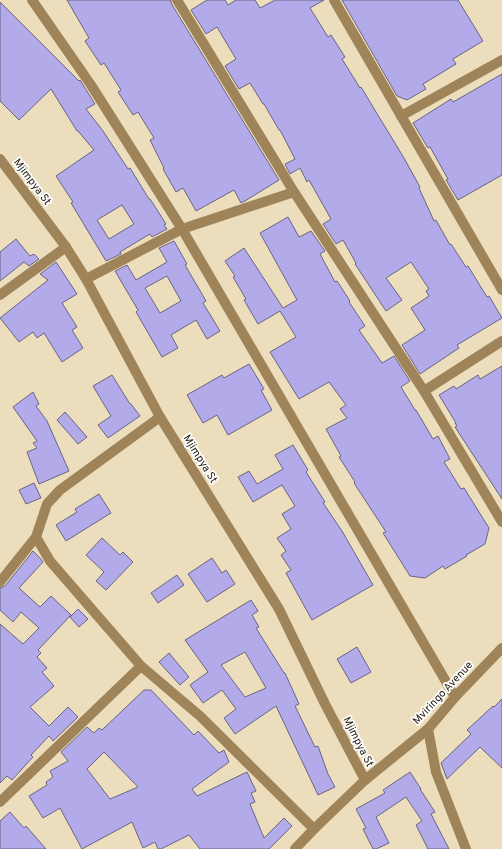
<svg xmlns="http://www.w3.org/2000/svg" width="502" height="849" viewBox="0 0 502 849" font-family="Overpass,sans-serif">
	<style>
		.building { fill: #b2aae9; stroke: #696582; fill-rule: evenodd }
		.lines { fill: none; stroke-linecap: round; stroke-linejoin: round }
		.minor { stroke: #9f845a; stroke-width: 10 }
		.labels { text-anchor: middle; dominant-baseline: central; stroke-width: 3.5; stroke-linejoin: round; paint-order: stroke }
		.street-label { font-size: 11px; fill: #282216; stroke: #fff }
	</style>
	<rect width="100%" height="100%" fill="#ecddbd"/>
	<g class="building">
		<path d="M67 0H171V3L279 180 245 201 241 203 234 190 196 211 183 188 176 192 163 169 164 168 150 140 154 138 138 112 133 115 118 92 121 90 104 63 101 65 85 41 89 38Z"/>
		<path d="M207 0H225L228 5 236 0H255L260 8 275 0H324L310 8 328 37 331 35 345 57 342 59 360 88 361 87 373 107 404 158 420 187 419 188 434 221 436 220 450 245 451 244 466 267 468 266 487 297 489 296 502 318 457 345 459 348 420 374 402 345 425 330 411 308 429 296 426 291 429 289 411 262 386 278 402 300 386 311 355 264 356 263 343 240 336 244 323 224 331 219 309 180 307 182 300 168 290 174 285 164 295 159 280 130H279L264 104H263L250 83 239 89 225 66 236 59 217 27 206 34 191 10Z"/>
		<path d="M342 0H458L483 41 453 59 456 64 423 84 426 89 407 100 397 96Z"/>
		<path d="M0 2 79 81 80 80 95 104 86 109 103 131 128 169 130 168 149 199H150L166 224 164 225 167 229 152 237 150 234 120 252 121 254 106 261 71 203 73 202 56 176 94 150 78 131H77L51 89 19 120 0 101ZM122 205 134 224 109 239 97 220Z"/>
		<path d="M502 74V175L458 200 446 180 448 179 430 147 428 148 413 123 451 99 453 102Z"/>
		<path d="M288 217 299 237 311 231 325 251 320 254 335 282 337 281 350 301 349 302 365 326 359 330 382 363 394 356 410 381 401 387 415 410H416L433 439 438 436 450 459 444 462 461 489 464 488 489 528 485 544 466 555 467 556 445 569 443 566 425 578 410 576 383 533 386 532 354 483 355 482 339 457 341 456 326 429 347 418 340 409 346 405 329 382 299 399 270 352 296 337 280 311 258 324 244 300 246 299 233 277 235 276 225 261 244 248 283 308 297 300 260 233Z"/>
		<path d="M16 239 30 256 34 254 39 259 29 266 24 262 0 281V252Z"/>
		<path d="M174 241 187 264 185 265 206 301 203 303 220 331 207 339 196 320 171 335 178 348 162 357 136 312 138 310 115 271 127 265 136 280 167 262 159 248ZM167 276 181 301 160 313 145 288Z"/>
		<path d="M56 262 77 294 62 303 77 327 72 330 83 348 62 362 44 333 37 338 33 332 19 342 0 318 48 280 40 274Z"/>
		<path d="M249 364 264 389 261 390 272 410 228 435 217 415 203 423 187 395 222 375 224 378Z"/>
		<path d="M502 366V499L455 427 457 426 455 423H456L439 395 454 386 456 389 478 375 480 379Z"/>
		<path d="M112 375 130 404H131L140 416 108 438 98 425 111 416 93 386Z"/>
		<path d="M33 392 39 404 36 406 47 421 69 471 39 484 27 452 37 448 33 443 37 441 13 407Z"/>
		<path d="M65 412 87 437 78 444 57 420Z"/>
		<path d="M293 445 308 470 306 472 325 502 323 503 342 531 373 585 312 620 286 573 291 570 281 555 286 551 277 538 291 529 282 514 295 506 282 485 253 502 238 477 249 471 257 484 283 469 275 455Z"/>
		<path d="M34 483 41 498 26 504 19 490Z"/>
		<path d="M99 494 111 513 66 541 56 525 77 512 75 509Z"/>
		<path d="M102 538 120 555 123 552 133 562 106 590 96 581 104 572 86 555Z"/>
		<path d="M33 551 41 559 43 562 19 588 40 607 51 596 71 615 38 650 41 653 37 657 47 668 42 672 54 686 30 707 49 726 68 707 78 717 53 741 49 736 31 755 33 757 12 780 7 776 0 783V624L23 644 39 628 21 612 13 622 0 610V588L5 586Z"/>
		<path d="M212 558 222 573 226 570 235 584 207 602 188 574Z"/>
		<path d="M177 575 184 585 158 603 151 593Z"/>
		<path d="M251 600 258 611 252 615 259 627 256 628 284 673H285L299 704 295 706 315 747 318 746 328 774 335 787 318 795 276 706 235 734 224 718 236 709 222 690 203 703 190 685 208 672 185 640ZM245 652 266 688 245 697 221 665Z"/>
		<path d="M78 609 88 619 79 627 70 617Z"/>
		<path d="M357 647 371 672 351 683 337 659Z"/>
		<path d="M169 653 189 677 180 685 159 662Z"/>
		<path d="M144 690H151L194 735 198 731 219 753 224 750 229 762 192 789 197 796 247 772 256 791 251 793 255 802 250 804 264 838 284 818 292 826 269 849H200L189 835 161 849H158L155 842 143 848 132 822 82 849 60 808 43 818 29 796 47 785 46 782 53 777 50 771 68 761 61 752 87 727 94 733 99 728 102 730ZM104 752 138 787 110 799 87 769Z"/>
		<path d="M502 699V768L480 747 447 779 441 763 471 734 467 730 493 706 494 707Z"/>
		<path d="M410 772 421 789H420L435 812 431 814 449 849H428L416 825 422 821 406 797 376 817 389 843 376 849H373L363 829 366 828 356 809 385 793 383 790Z"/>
		<path d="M10 812 24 828 26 826 46 849H0V821Z"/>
	</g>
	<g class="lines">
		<g class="minor">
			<path d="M32 0 91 85 182 229 455 697"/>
			<path d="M177 0 294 192 424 391 502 522"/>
			<path d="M334 0 502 290"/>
			<path d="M401 116 502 60"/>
			<path d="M0 159 66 247 86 279 160 417 279 609 325 704 365 780"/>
			<path d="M86 279 182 229 294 192"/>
			<path d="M0 295 66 247"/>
			<path d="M424 391 502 341"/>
			<path d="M160 417 60 490 47 504 36 537 50 561 141 666 200 716 314 829"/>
			<path d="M0 582 36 537"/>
			<path d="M428 729 436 772 466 849"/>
			<path d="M0 802 141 666"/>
			<path d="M295 849 314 829 365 780 428 729 455 697 502 648"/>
		</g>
	</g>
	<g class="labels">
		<g class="street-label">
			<text transform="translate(32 182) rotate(53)">Mjimpya St</text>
			<text transform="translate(200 459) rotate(58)">Mjimpya St</text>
			<text transform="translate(443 693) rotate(-47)">Mviringo Avenue</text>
			<text transform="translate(358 742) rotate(63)">Mjimpya St</text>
		</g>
	</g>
</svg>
